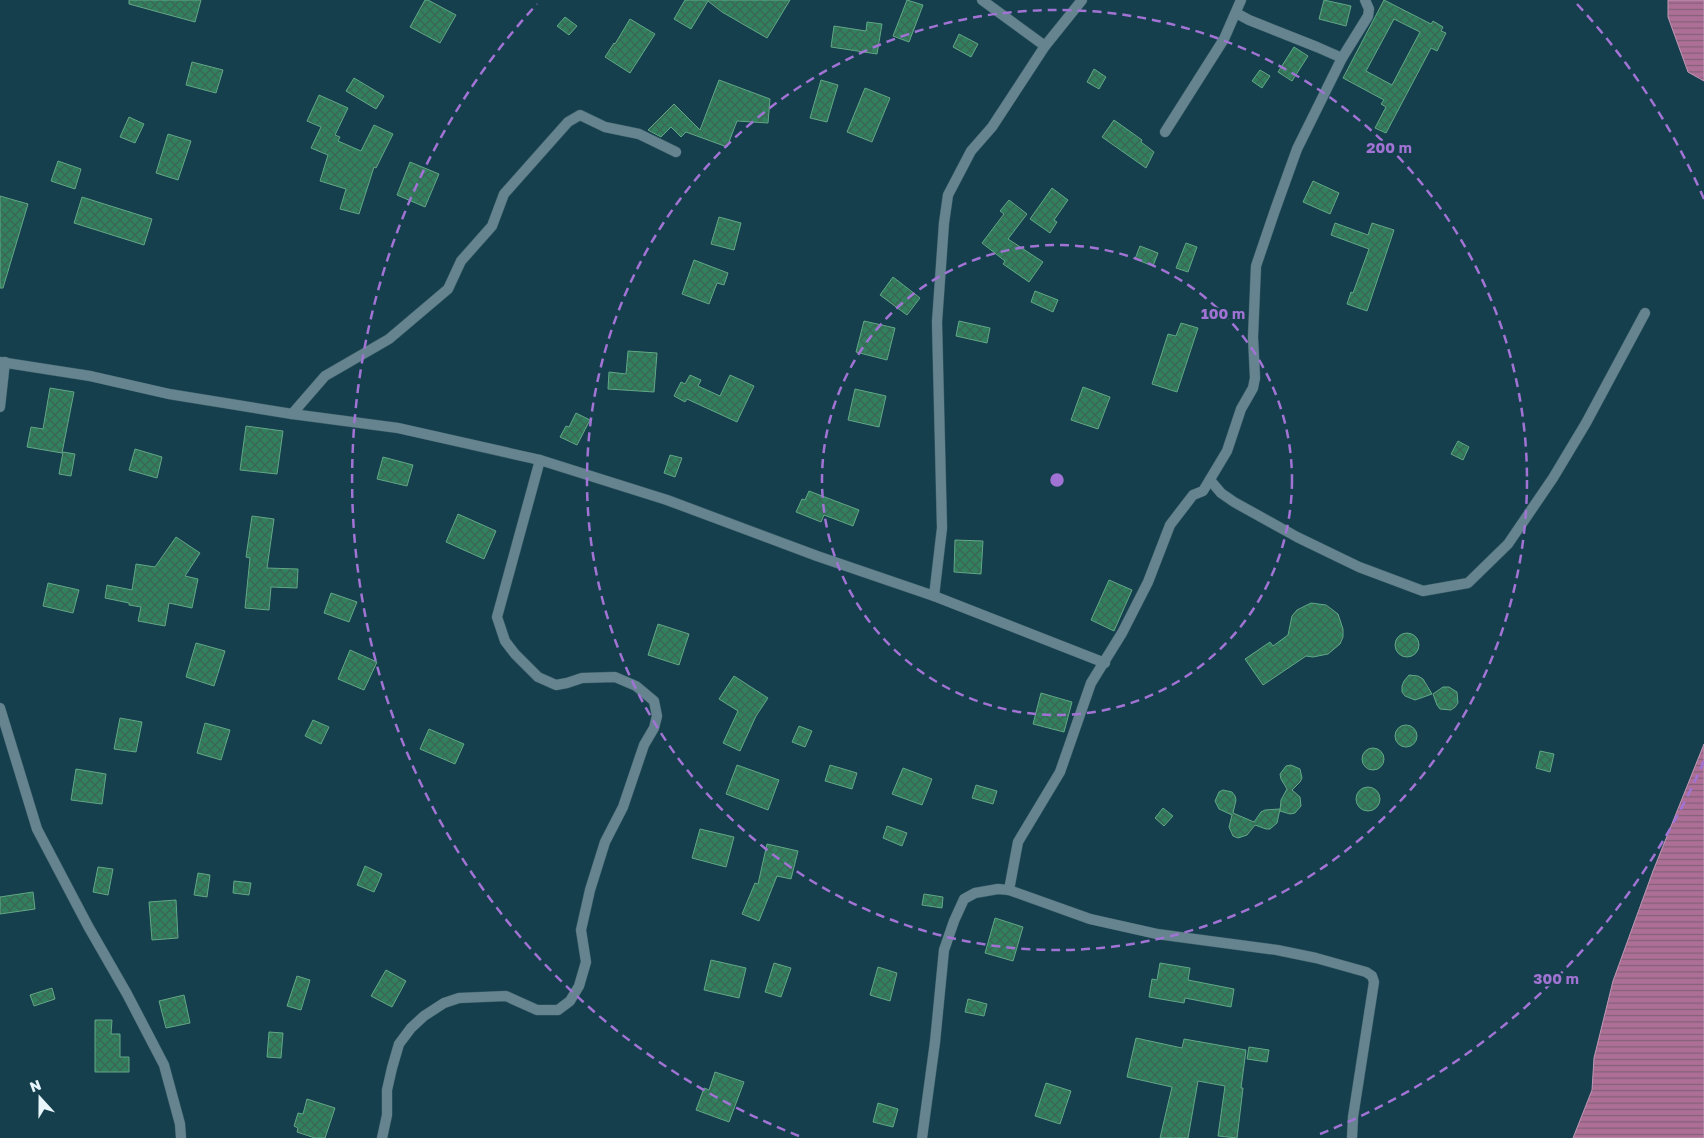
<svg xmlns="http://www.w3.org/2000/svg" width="1704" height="1138" viewBox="0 0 1704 1138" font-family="'Golos Text',sans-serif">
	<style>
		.water { fill: url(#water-rules); stroke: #bf98b5 }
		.building { fill: url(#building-cross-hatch); stroke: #62a786; fill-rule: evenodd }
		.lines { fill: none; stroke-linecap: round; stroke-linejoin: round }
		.street-casing { stroke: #375c68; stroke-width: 11 }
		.street { stroke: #66848f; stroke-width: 10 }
		.ring { fill: none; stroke: #a173d4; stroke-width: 2.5; stroke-dasharray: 9 6 }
		.centre { fill: #a173d4; stroke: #153f4c; stroke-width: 2.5 }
		.ring-label { font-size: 15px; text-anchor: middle; font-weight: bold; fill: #a173d4; stroke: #153f4c; stroke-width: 5; stroke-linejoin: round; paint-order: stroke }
	</style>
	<defs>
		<pattern id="water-rules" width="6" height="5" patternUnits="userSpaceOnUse" patternTransform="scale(1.25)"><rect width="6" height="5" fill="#ad6f96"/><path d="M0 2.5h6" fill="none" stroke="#846078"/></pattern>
		<pattern id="building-cross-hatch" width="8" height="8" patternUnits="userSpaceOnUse" patternTransform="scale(1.25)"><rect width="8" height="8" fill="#31805e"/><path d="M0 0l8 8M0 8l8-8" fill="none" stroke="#3c6555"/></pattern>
	</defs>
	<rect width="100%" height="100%" fill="#153f4c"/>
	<g class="water">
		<path d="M1668 0H1704V81L1688 72 1668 17Z"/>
		<path d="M1704 744V1138H1573L1592 1090 1594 1058 1613 981 1653 871Z"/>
	</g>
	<g class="building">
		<path d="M129 0H201L195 22 129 4Z"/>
		<path d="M425 0H428L456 15 440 43 410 27Z"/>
		<path d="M685 0H790L767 38 722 12 708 1 691 29 674 19Z"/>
		<path d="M907 0 923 5 909 42 893 36Z"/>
		<path d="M1324 0 1351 6 1346 26 1319 19Z"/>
		<path d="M1384 0 1431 24 1433 21 1443 27 1441 31 1446 33 1437 51 1431 48 1386 133 1375 128 1386 107 1381 104 1384 100 1343 78ZM1394 19 1420 32 1392 85 1366 71Z"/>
		<path d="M565 17 577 26 569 35 557 26Z"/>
		<path d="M630 19 655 34 630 73 605 57 614 43 615 44Z"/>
		<path d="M867 22 882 24 877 54 831 47 834 26 866 31Z"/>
		<path d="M959 34 978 44 971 57 953 47Z"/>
		<path d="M1294 47 1308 56 1292 81 1278 72Z"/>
		<path d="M192 62 223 70 216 93 186 85Z"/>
		<path d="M1094 69 1106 77 1099 89 1087 82Z"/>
		<path d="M1260 70 1270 76 1262 88 1252 81Z"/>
		<path d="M354 78 384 96 376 109 346 91Z"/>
		<path d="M719 80 770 99 768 123 737 121 727 147 686 132 681 137 671 127 661 137 648 130 674 104 700 130Z"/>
		<path d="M821 80 838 85 827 122 810 118Z"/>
		<path d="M865 88 890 98 872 142 847 132Z"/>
		<path d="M319 95 348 108 335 135 340 137 338 141 361 151 374 125 393 134 376 168 374 167 359 214 340 209 346 189 320 181 328 155 311 148 321 127 307 121Z"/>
		<path d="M129 117 144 124 135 143 120 137Z"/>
		<path d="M1114 120 1142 140 1141 142 1154 152 1146 168 1102 137Z"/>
		<path d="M168 134 191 141 178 180 156 173Z"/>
		<path d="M58 161 81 169 75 189 51 181Z"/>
		<path d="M410 162 439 174 425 207 397 195Z"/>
		<path d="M1313 181 1339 193 1330 214 1303 202Z"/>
		<path d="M1052 188 1068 200 1054 220 1057 222 1050 233 1030 219Z"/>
		<path d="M0 196 28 204 3 288H0Z"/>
		<path d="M82 197 152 219 144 245 74 223Z"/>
		<path d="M1009 200 1027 214 1008 239 1043 262 1029 282 1003 264 1005 261 982 243 1004 214 1000 211Z"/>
		<path d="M719 217 741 223 734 250 711 244Z"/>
		<path d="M1335 223 1368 235 1372 223 1394 230 1367 311 1347 304 1351 292 1353 293 1369 249 1331 235Z"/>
		<path d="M1186 243 1197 247 1188 272 1176 268Z"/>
		<path d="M1140 246 1158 253 1153 266 1135 259Z"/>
		<path d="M694 260 728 273 724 285 717 283 709 304 682 294Z"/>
		<path d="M893 277 920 298 907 315 880 295Z"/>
		<path d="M1035 291 1058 300 1053 312 1031 302Z"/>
		<path d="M864 321 895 328 887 360 856 352Z"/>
		<path d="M959 321 990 328 987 343 956 336Z"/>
		<path d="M1181 323 1198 328 1177 392 1152 384 1168 334 1176 336Z"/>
		<path d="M628 351 657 353 654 392 608 389 609 372 626 374Z"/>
		<path d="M690 375 701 380 698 386 720 396 730 375 754 386 737 422 687 399 685 402 674 396 681 382 685 384Z"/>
		<path d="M1083 387 1110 397 1098 429 1071 420Z"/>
		<path d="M50 388 74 392 62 453 27 447 31 427 43 429Z"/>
		<path d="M855 389 886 396 879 427 848 420Z"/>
		<path d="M576 413 590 420 577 445 560 437 566 426 569 427Z"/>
		<path d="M246 426 283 431 277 474 240 470Z"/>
		<path d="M1458 441 1469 447 1463 460 1451 454Z"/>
		<path d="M135 449 162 457 157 478 129 470Z"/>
		<path d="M63 452 75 454 71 476 59 474Z"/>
		<path d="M670 455 682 458 675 477 664 473Z"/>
		<path d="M383 457 413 465 407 486 377 479Z"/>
		<path d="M809 491 859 510 853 526 824 515 821 522 796 512 802 499 805 500Z"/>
		<path d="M458 514 496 531 484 559 446 542Z"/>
		<path d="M252 516 274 519 267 568 298 569 297 588 271 587 269 610 245 608 250 558 246 557Z"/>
		<path d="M176 537 200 553 185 576 198 579 192 608 169 603 165 626 138 621 141 607 129 605V603L105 598 107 585 132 590 136 564 155 567Z"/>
		<path d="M955 540 983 541 981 574 954 572Z"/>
		<path d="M1109 580 1132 590 1114 631 1091 620Z"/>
		<path d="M48 583 79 590 73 613 43 606Z"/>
		<path d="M331 593 357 602 349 622 324 613Z"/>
		<path d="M1311 603 1326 605 1338 614 1343 629V637L1340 644 1328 654 1313 657 1306 656 1263 685 1245 659 1270 642 1273 646 1288 635 1292 616 1297 610Z"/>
		<path d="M658 624 689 634 679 665 648 655Z"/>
		<circle cx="1407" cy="645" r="12"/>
		<path d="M196 643 225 651 214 686 186 677Z"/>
		<path d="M350 650 377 662 364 690 338 679Z"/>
		<path d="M1409 675 1418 676 1423 679 1432 694 1415 700 1405 696 1402 692V686L1404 681Z"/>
		<path d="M734 676 768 698 756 716 740 751 723 743 738 711 719 699Z"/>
		<path d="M1443 687H1449L1457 692 1458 703 1455 707 1451 710 1440 709 1437 705 1433 694Z"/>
		<path d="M1041 693 1072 702 1064 732 1033 724Z"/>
		<path d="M120 718 142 722 136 752 114 749Z"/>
		<path d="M313 720 329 727 321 744 305 736Z"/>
		<path d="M205 723 230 730 221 760 197 753Z"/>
		<circle cx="1406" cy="736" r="11"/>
		<path d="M799 726 812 731 805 747 792 742Z"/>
		<path d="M429 729 464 744 455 764 420 749Z"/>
		<circle cx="1373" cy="759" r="11"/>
		<path d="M1540 751 1554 754 1550 772 1536 768Z"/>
		<path d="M737 765 779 780 768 810 726 794Z"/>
		<path d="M830 765 857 773 852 789 825 781Z"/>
		<path d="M1291 765 1300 769 1302 778 1300 782 1292 790 1300 797 1301 806 1295 813 1290 814 1280 811 1281 800 1287 789 1281 779 1280 774 1286 766Z"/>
		<path d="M903 768 932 779 922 805 892 794Z"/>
		<path d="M76 769 106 774 102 804 71 800Z"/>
		<path d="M976 785 997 791 993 804 972 798Z"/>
		<circle cx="1368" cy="799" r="12"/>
		<path d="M1223 790 1232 792 1235 796 1236 800 1233 813 1254 822 1261 812 1265 810 1280 809 1277 823 1270 829H1266L1255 825 1247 835 1238 838 1233 836 1229 827 1232 815 1219 809 1215 801 1219 792Z"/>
		<path d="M1163 808 1173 816 1164 826 1155 818Z"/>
		<path d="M887 826 907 833 902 846 883 838Z"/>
		<path d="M700 829 734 837 726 867 692 858Z"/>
		<path d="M767 844 798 851 791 879 777 876 759 921 742 914 755 883 758 884Z"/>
		<path d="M365 866 382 874 374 892 357 885Z"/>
		<path d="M98 867 113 869 108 895 93 892Z"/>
		<path d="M198 873 210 875 207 897 194 895Z"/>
		<path d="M234 881 251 883 249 895 233 893Z"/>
		<path d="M33 892 35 909 0 914V897Z"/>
		<path d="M924 894 943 897 942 908 922 905Z"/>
		<path d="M176 900 178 938 152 940 149 902Z"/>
		<path d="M995 918 1023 927 1013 961 985 953Z"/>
		<path d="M711 960 746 968 739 998 704 990Z"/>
		<path d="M774 963 791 968 781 997 765 992Z"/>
		<path d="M1160 963 1190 968 1188 980 1234 989 1231 1007 1185 998 1184 1003 1149 997 1152 979 1157 980Z"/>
		<path d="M878 967 897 973 890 1001 870 995Z"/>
		<path d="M386 970 406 981 392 1007 371 996Z"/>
		<path d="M297 976 310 980 301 1010 287 1006Z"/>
		<path d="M52 988 55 999 34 1006 30 995Z"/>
		<path d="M184 995 190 1023 166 1028 159 1001Z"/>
		<path d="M968 999 987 1004 984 1016 965 1012Z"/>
		<path d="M95 1020H112L111 1034H120V1057H129V1072H95Z"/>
		<path d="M269 1032 283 1033 281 1058 267 1057Z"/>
		<path d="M1136 1038 1182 1048 1184 1039 1246 1050 1241 1088H1243L1237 1138 1218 1136 1225 1086 1198 1081 1188 1138H1160L1172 1087 1127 1077Z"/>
		<path d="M1249 1047 1269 1050 1267 1062 1247 1059Z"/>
		<path d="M715 1072 744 1082 729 1122 696 1110 704 1088 709 1090Z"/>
		<path d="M1046 1083 1071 1091 1060 1124 1035 1116Z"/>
		<path d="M307 1099 335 1108 325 1138H315L297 1132 298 1128 294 1126 298 1113 303 1114Z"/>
		<path d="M878 1103 898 1109 893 1127 873 1122Z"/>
	</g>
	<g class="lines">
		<g class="street-casing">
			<g id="street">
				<path d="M982 0 1045 46"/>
				<path d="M1236 13 1249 20 1317 47 1342 58"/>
				<path d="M1165 132 1224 39 1241 0"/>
				<path d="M0 362 90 376 169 394 292 414 398 428 540 460 667 500 817 556 934 596 1105 663"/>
				<path d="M0 407 5 362"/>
				<path d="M292 414 325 376 389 339 448 289 461 261 492 226 504 194 568 122 580 115 605 127 639 134 676 152"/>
				<path d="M1210 480 1221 493 1234 502 1297 537 1359 567 1423 591 1468 583 1508 544 1553 478 1586 423 1645 313"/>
				<path d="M934 596 942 528 937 322 944 223 948 195 971 151 992 127 1045 46 1082 0"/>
				<path d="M0 708 37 829 88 926 127 994 164 1065 180 1124 181 1138"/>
				<path d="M1009 890 1090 919 1157 934 1277 950 1316 958 1366 972 1372 976 1374 982 1353 1117 1352 1138"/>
				<path d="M382 1138 387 1115V1090L392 1068 399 1044 411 1028 424 1016 444 1003 459 998 506 996 537 1010H558L570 1001 579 986 586 962 581 930 590 890 605 842 623 807 644 745 654 728 657 716 654 701 636 686 615 677 582 678 567 683 556 685 538 677 515 654 505 641 497 617 540 460"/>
				<path d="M922 1138 935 1042 944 950 954 921 964 899 975 893 998 889 1009 890 1018 842 1060 772 1091 683 1122 633 1148 582 1170 525 1193 495 1203 491 1227 451 1241 409 1253 388 1255 378 1253 337 1256 266 1274 213 1297 149 1342 58 1368 16 1369 9 1365 0"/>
			</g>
		</g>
		<use href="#street" class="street"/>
	</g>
	<g class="ring">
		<circle cx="1057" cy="480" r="235"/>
		<circle cx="1057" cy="480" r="470"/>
		<path d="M1704 761A705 705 0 0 1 1315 1136M799 1136A705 705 0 0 1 537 4M1577 4A705 705 0 0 1 1704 199"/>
	</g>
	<circle cx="1057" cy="480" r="8" class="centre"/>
	<g class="ring-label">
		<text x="1389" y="153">200 m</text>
		<text x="1223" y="319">100 m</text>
		<text x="1556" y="984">300 m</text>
	</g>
	<g transform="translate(40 1098) rotate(339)" stroke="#153f4c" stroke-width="4" paint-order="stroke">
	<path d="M0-4L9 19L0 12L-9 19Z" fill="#e8f6fc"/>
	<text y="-8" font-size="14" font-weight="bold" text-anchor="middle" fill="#e8f6fc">N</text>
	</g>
</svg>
